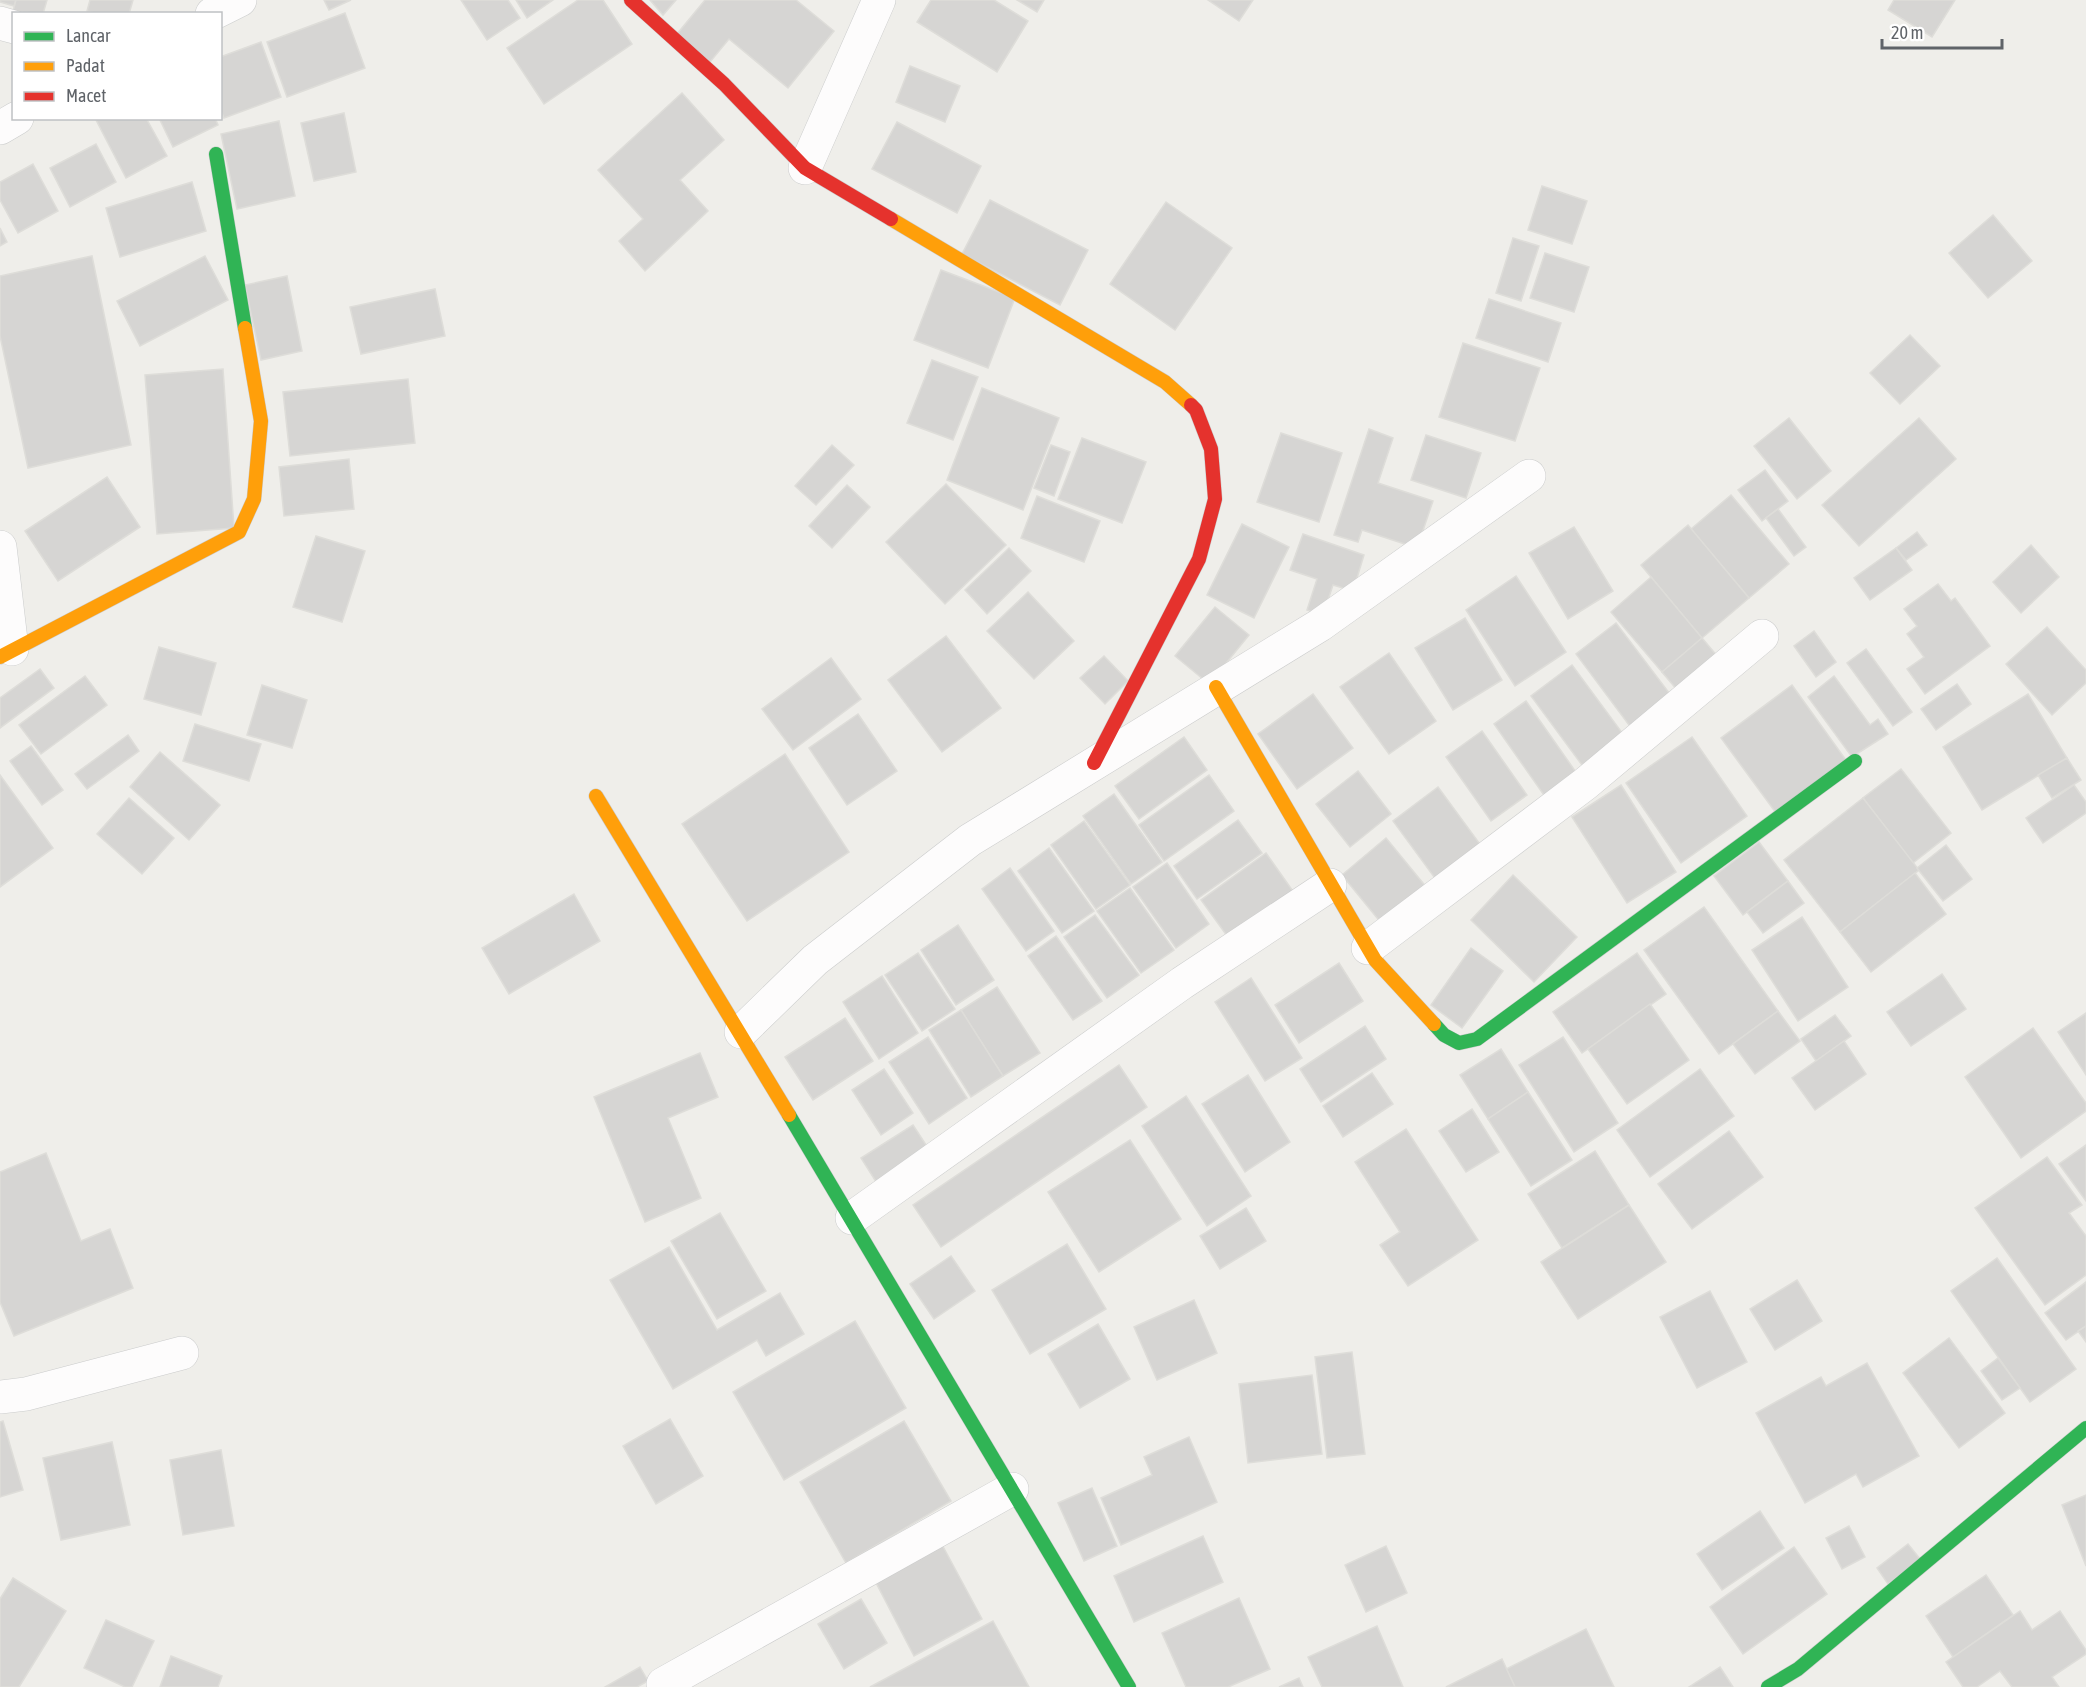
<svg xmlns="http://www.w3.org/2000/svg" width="2086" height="1687" viewBox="0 0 2086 1687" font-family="'Asap Condensed',sans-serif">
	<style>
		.building { fill: #d6d5d3; stroke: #deddd9; stroke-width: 1.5 }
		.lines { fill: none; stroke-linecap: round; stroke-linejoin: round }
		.street-casing { stroke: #cbcccc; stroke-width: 34 }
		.fast-casing { stroke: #cacacb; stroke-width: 15 }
		.slow-casing { stroke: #cacacb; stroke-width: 15 }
		.jam-casing { stroke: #cacacb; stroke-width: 15 }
		.street { stroke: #fdfcfc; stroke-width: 33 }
		.fast { stroke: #30b455; stroke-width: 14 }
		.slow { stroke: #ff9f0a; stroke-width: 14 }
		.jam { stroke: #e5322d; stroke-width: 14 }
	</style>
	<rect width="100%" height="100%" fill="#efeeea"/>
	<g class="building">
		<path d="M0 0H16L14 6 0 2Z"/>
		<path d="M16 0H47L43 14 13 11Z"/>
		<path d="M90 0H133L129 14H98L87 11Z"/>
		<path d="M324 0H351L329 10Z"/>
		<path d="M461 0H508L520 18 487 40Z"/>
		<path d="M516 0H553L527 18Z"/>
		<path d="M578 0H603L632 44 544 104 507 48Z"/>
		<path d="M650 0H676L663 15Z"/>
		<path d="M705 0H796L834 31 788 88 729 39 710 62 677 34Z"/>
		<path d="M931 0H994L1028 21 997 72 917 22Z"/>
		<path d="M1017 0H1044L1037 12Z"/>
		<path d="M1208 0H1253L1239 21Z"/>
		<path d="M1894 0H1955L1932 37 1888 10Z"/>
		<path d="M345 13 365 68 287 97 267 42Z"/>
		<path d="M261 42 281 97 224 118 220 108V57Z"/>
		<path d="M910 66 960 86 945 122 896 102Z"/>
		<path d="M682 93 724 140 680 180 708 211 645 271 619 241 643 219 598 170Z"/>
		<path d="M344 113 356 172 314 181 301 123Z"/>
		<path d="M95 118H146L167 156 126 178Z"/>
		<path d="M159 118H215L218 125 173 147Z"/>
		<path d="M279 121 295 196 237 209 221 134Z"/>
		<path d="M897 122 981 166 957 213 872 169Z"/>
		<path d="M96 144 116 182 70 207 50 168Z"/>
		<path d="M33 164 58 211 18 233 0 200V182Z"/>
		<path d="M192 182 206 231 120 257 106 208Z"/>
		<path d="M1542 186 1587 201 1572 244 1528 230Z"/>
		<path d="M990 200 1088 250 1060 305 962 254Z"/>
		<path d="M1166 202 1232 248 1175 330 1110 284Z"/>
		<path d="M1993 215 2032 261 1988 298 1949 253Z"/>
		<path d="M0 228 7 242 0 246Z"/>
		<path d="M1513 238 1539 246 1521 301 1496 293Z"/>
		<path d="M1545 253 1589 267 1574 312 1530 298Z"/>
		<path d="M92 256 131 445 28 468 0 336V276Z"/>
		<path d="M205 256 228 300 140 346 117 301Z"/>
		<path d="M941 270 1015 298 988 368 914 340Z"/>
		<path d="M287 276 302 351 261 360 245 285Z"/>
		<path d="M435 289 445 336 361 354 350 307Z"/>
		<path d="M1489 299 1561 323 1548 362 1476 338Z"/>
		<path d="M1910 335 1940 366 1900 404 1870 373Z"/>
		<path d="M1463 343 1540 368 1515 441 1439 417Z"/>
		<path d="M932 360 978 377 953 440 907 423Z"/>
		<path d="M223 369 234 528 157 534 145 375Z"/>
		<path d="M408 379 415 443 290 456 283 392Z"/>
		<path d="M982 388 1059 418 1023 510 947 480Z"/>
		<path d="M1789 418 1831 471 1797 499 1754 446Z"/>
		<path d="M1919 418 1956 459 1859 546 1822 505Z"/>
		<path d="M1369 429 1393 438 1378 483 1433 501 1417 548 1362 530 1358 542 1334 535Z"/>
		<path d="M1281 433 1342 453 1319 522 1257 502Z"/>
		<path d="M1426 435 1481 453 1466 498 1411 480Z"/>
		<path d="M1082 438 1146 462 1122 523 1058 499Z"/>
		<path d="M832 445 854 465 816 505 795 486Z"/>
		<path d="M1051 445 1070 452 1054 496 1034 488Z"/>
		<path d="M349 459 354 509 284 516 279 467Z"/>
		<path d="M1765 470 1788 501 1762 521 1738 490Z"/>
		<path d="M107 477 140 527 58 581 25 531Z"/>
		<path d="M946 484 1006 545 945 604 886 542Z"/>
		<path d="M847 485 870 507 832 548 809 526Z"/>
		<path d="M1731 495 1789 564 1749 598 1691 529Z"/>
		<path d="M1037 496 1100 521 1084 562 1021 538Z"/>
		<path d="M1778 509 1806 547 1794 556 1766 518Z"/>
		<path d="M1242 524 1289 547 1254 618 1207 595Z"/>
		<path d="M1688 525 1749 598 1702 638 1641 565Z"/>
		<path d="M1574 527 1613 591 1568 619 1529 553Z"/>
		<path d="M1917 532 1927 545 1906 560 1896 548Z"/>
		<path d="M1303 534 1364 555 1353 591 1333 585 1323 615 1307 610 1317 579 1290 570Z"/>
		<path d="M316 536 365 551 342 622 293 607Z"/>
		<path d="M2031 545 2059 577 2021 613 1993 582Z"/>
		<path d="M1009 548 1031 571 987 614 965 590Z"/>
		<path d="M1896 548 1912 570 1870 600 1854 578Z"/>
		<path d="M1516 576 1566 652 1515 686 1466 610Z"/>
		<path d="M1651 577 1702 638 1662 672 1611 612Z"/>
		<path d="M1938 584 1951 601 1955 598 1990 646 1925 694 1907 669 1924 657 1907 634 1917 626 1904 609Z"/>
		<path d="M1028 592 1074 641 1034 679 987 631Z"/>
		<path d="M1215 607 1249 635 1209 684 1175 656Z"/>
		<path d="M1465 618 1502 680 1453 710 1415 648Z"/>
		<path d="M1616 623 1673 698 1632 729 1576 654Z"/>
		<path d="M2047 627 2086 670V683L2052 715 2006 664Z"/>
		<path d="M1814 631 1836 662 1816 677 1794 646Z"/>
		<path d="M946 636 1001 708 942 752 888 680Z"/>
		<path d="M1702 638 1718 657 1678 691 1662 672Z"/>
		<path d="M159 647 216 663 201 715 144 699Z"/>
		<path d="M1866 649 1912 712 1893 726 1847 663Z"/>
		<path d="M1389 653 1436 721 1389 754 1340 687Z"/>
		<path d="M1104 656 1128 681 1105 704 1080 678Z"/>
		<path d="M831 658 861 699 793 750 762 709Z"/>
		<path d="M1572 665 1623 734 1582 765 1531 696Z"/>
		<path d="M40 669 54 688 0 728V698Z"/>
		<path d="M85 676 107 705 41 754 19 725Z"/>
		<path d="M1834 676 1870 725 1878 719 1888 734 1852 757 1808 697Z"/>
		<path d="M1957 684 1971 704 1936 730 1921 709Z"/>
		<path d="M262 685 307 700 292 748 247 735Z"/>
		<path d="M1792 685 1846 760 1776 813 1721 738Z"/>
		<path d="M1313 694 1353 748 1297 789 1258 734Z"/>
		<path d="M2028 694 2067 758 1982 810 1943 747Z"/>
		<path d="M1526 701 1578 775 1546 798 1494 724Z"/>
		<path d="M858 714 897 771 847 805 809 748Z"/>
		<path d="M195 724 261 744 249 781 183 761Z"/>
		<path d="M1482 731 1527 795 1491 821 1446 757Z"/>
		<path d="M128 735 139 751 87 789 75 774Z"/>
		<path d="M1184 737 1207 770 1139 819 1115 786Z"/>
		<path d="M1692 737 1747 816 1681 863 1626 783Z"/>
		<path d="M31 746 63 790 42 805 10 761Z"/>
		<path d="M160 752 220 805 189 840 130 787Z"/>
		<path d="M785 754 849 852 747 921 682 824Z"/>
		<path d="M2067 758 2081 780 2052 798 2038 775Z"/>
		<path d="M1901 769 1951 833 1913 863 1863 798Z"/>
		<path d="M1358 771 1391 814 1350 847 1316 804Z"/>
		<path d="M0 775 53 848 0 887Z"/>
		<path d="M1209 775 1234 811 1164 861 1139 825Z"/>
		<path d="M1621 785 1676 872 1627 903 1572 817Z"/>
		<path d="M2074 785 2086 802V813L2043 843 2026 818Z"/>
		<path d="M1438 787 1485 851 1440 885 1393 821Z"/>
		<path d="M1114 794 1162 862 1131 884 1083 816Z"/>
		<path d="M129 798 174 838 142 874 97 834Z"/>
		<path d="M1863 798 1919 870 1840 932 1784 860Z"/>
		<path d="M1238 820 1262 853 1197 899 1174 866Z"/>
		<path d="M1084 821 1130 885 1096 909 1051 845Z"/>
		<path d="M1386 838 1427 888 1382 924 1342 875Z"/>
		<path d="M1759 842 1788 881 1743 915 1714 876Z"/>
		<path d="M1946 845 1972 879 1943 901 1917 868Z"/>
		<path d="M1049 848 1094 911 1062 933 1018 871Z"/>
		<path d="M1266 853 1295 894 1230 940 1201 900Z"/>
		<path d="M1167 863 1209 924 1176 948 1133 887Z"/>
		<path d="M1010 868 1054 931 1026 951 982 889Z"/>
		<path d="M1915 873 1946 914 1871 972 1840 932Z"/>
		<path d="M1513 875 1577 937 1534 982 1471 920Z"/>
		<path d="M1788 881 1804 903 1763 933 1747 912Z"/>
		<path d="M1130 888 1174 950 1141 973 1097 911Z"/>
		<path d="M574 894 600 941 509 994 482 948Z"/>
		<path d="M1704 907 1778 1011 1719 1054 1644 950Z"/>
		<path d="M1095 915 1139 975 1107 998 1064 937Z"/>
		<path d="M1802 917 1848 987 1798 1021 1752 950Z"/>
		<path d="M958 925 994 980 956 1005 921 950Z"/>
		<path d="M1056 936 1102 1001 1073 1020 1028 956Z"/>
		<path d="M1471 948 1503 971 1462 1028 1431 1005Z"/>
		<path d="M918 953 955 1009 922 1031 885 975Z"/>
		<path d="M1637 953 1666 994 1582 1053 1553 1012Z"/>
		<path d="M1339 963 1363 1001 1299 1043 1275 1005Z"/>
		<path d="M1942 974 1966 1009 1911 1046 1887 1012Z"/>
		<path d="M882 976 918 1033 879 1059 843 1002Z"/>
		<path d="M1251 978 1302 1058 1265 1081 1215 1002Z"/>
		<path d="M997 987 1040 1053 1003 1076 961 1010Z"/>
		<path d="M1650 1004 1689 1060 1627 1104 1588 1049Z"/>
		<path d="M961 1010 1003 1076 971 1097 929 1030Z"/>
		<path d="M1778 1011 1800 1041 1755 1074 1733 1044Z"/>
		<path d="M2086 1013V1075L2058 1032Z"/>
		<path d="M1835 1015 1851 1036 1816 1061 1801 1039Z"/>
		<path d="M845 1018 873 1061 813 1100 785 1057Z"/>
		<path d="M1365 1026 1386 1059 1321 1102 1300 1069Z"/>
		<path d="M2033 1028 2086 1103V1111L2021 1158 1965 1077Z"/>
		<path d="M928 1037 967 1098 929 1124 889 1062Z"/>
		<path d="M1563 1037 1618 1123 1574 1152 1519 1065Z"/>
		<path d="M1844 1041 1866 1074 1815 1110 1792 1078Z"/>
		<path d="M1501 1049 1528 1092 1488 1119 1460 1075Z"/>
		<path d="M700 1053 718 1097 668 1118 701 1198 645 1222 594 1097Z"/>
		<path d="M1119 1065 1147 1107 941 1247 913 1205Z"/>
		<path d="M884 1069 913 1113 881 1135 852 1090Z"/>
		<path d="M1700 1069 1734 1116 1650 1177 1617 1130Z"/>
		<path d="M1372 1073 1393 1104 1343 1137 1323 1106Z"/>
		<path d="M1248 1075 1290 1142 1245 1172 1202 1104Z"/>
		<path d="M1528 1092 1572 1160 1531 1186 1488 1119Z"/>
		<path d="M1186 1096 1251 1196 1207 1226 1142 1126Z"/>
		<path d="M1472 1109 1499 1152 1466 1172 1439 1131Z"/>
		<path d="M913 1125 932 1154 880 1188 861 1158Z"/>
		<path d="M1406 1129 1478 1240 1408 1286 1380 1245 1400 1232 1355 1162Z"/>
		<path d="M1729 1131 1763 1177 1692 1229 1658 1184Z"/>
		<path d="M1130 1140 1181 1219 1099 1272 1048 1192Z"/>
		<path d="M2086 1145V1201L2059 1164Z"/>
		<path d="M1595 1151 1629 1205 1562 1248 1528 1194Z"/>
		<path d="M46 1153 81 1241 110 1229 133 1288 14 1336 0 1302V1172Z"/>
		<path d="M2047 1157 2082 1205 2069 1213 2086 1236V1275L2045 1305 1975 1208Z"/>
		<path d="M1629 1205 1666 1262 1578 1319 1541 1262Z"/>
		<path d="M1246 1208 1266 1241 1220 1269 1200 1236Z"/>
		<path d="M720 1213 766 1291 717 1319 671 1241Z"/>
		<path d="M1067 1244 1106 1309 1030 1354 992 1290Z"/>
		<path d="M669 1247 717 1330 780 1293 804 1334 766 1356 757 1340 673 1389 610 1280Z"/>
		<path d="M951 1256 975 1291 934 1319 910 1284Z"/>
		<path d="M1997 1258 2076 1369 2030 1402 1951 1291Z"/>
		<path d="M1797 1280 1822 1321 1775 1350 1750 1309Z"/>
		<path d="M2086 1282V1326L2066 1340 2045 1313Z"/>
		<path d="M1710 1291 1747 1362 1697 1388 1660 1317Z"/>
		<path d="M1194 1300 1217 1353 1157 1380 1134 1327Z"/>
		<path d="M855 1321 906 1408 784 1480 733 1392Z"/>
		<path d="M1098 1324 1130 1379 1080 1408 1048 1354Z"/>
		<path d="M2086 1326V1342L2078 1331Z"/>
		<path d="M1949 1338 2005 1413 1959 1448 1903 1373Z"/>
		<path d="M1352 1352 1365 1454 1327 1458 1315 1357Z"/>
		<path d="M1998 1358 2020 1388 2002 1400 1981 1371Z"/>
		<path d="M1867 1363 1919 1456 1863 1487 1856 1474 1805 1503 1756 1413 1821 1377 1826 1386Z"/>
		<path d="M1312 1375 1322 1454 1248 1463 1239 1384Z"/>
		<path d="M670 1419 703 1476 656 1504 623 1446Z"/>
		<path d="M3 1421 23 1490 0 1497V1422Z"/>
		<path d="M904 1421 951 1501 846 1563 800 1482Z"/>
		<path d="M1189 1437 1217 1502 1121 1545 1101 1498 1152 1475 1144 1457Z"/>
		<path d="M112 1442 130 1525 61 1540 43 1458Z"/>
		<path d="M221 1450 234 1526 183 1535 170 1460Z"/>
		<path d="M1092 1488 1117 1546 1084 1561 1058 1503Z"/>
		<path d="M2086 1495V1566L2062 1505Z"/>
		<path d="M1760 1511 1784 1548 1722 1590 1697 1554Z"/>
		<path d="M1849 1526 1865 1557 1842 1569 1826 1538Z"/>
		<path d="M1203 1536 1223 1582 1134 1622 1114 1576Z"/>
		<path d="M939 1539 982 1619 914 1656 872 1575Z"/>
		<path d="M1908 1544 1920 1559 1888 1584 1877 1568Z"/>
		<path d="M1386 1546 1407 1593 1366 1612 1345 1565Z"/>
		<path d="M1794 1547 1827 1594 1743 1654 1710 1607Z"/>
		<path d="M1986 1575 2013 1615 1953 1657 1926 1616Z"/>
		<path d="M13 1578 66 1611 19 1687H0V1599Z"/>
		<path d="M1239 1598 1270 1669 1228 1687H1186L1162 1633Z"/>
		<path d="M861 1599 887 1643 844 1669 818 1624Z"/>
		<path d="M2020 1611 2032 1630 2060 1611 2086 1650V1654L2052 1677 2059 1687H2012L2000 1671 1977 1687H1963L1946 1662Z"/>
		<path d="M106 1620 154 1641 132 1687H125L84 1668Z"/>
		<path d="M993 1621 1029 1687H870Z"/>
		<path d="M1377 1626 1403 1687H1322L1308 1657Z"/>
		<path d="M1586 1629 1614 1687H1515L1506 1669Z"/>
		<path d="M171 1656 222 1676 218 1687H160Z"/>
		<path d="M1502 1659 1515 1687H1446Z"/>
		<path d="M640 1667 648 1681 637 1687H605Z"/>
		<path d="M1720 1667 1733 1687H1689Z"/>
		<path d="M1299 1678 1303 1687H1279Z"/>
	</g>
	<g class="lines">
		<g class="street-casing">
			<g id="street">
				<path d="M212 14 240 0"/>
				<path d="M0 23 14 27"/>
				<path d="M0 128 17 118"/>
				<path d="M805 168 879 0"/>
				<path d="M0 547 12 649"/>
				<path d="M1368 948 1585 784 1762 636"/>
				<path d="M741 1032 815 960 970 840 1320 625 1529 476"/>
				<path d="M852 1218 1182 983 1330 885"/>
				<path d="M0 1397 26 1394 182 1353"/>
				<path d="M663 1684 1012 1489"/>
			</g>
		</g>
		<g class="fast-casing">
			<g id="fast">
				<path d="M216 154 245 328"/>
				<path d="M1434 1024 1444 1035 1459 1043 1477 1039 1855 761"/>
				<path d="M789 1115 1129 1687"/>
				<path d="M1768 1687 1798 1669 2086 1428"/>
			</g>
		</g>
		<g class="slow-casing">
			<g id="slow">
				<path d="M891 219 1165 382 1191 405"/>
				<path d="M0 657 239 532 254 499 261 421 245 328"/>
				<path d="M1216 687 1375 960 1434 1024"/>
				<path d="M596 796 789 1115"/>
			</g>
		</g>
		<g class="jam-casing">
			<g id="jam">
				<path d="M631 0 724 84 805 168 891 219"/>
				<path d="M1094 763 1199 559 1215 499 1211 449 1196 410 1191 405"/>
			</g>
		</g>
		<use href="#street" class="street"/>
		<use href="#fast" class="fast"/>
		<use href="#slow" class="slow"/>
		<use href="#jam" class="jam"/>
	</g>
	<rect x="12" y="12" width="210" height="108" fill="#ffffff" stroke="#bfc1c3" stroke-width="1.5"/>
	<rect x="24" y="32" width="30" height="9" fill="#30b455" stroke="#bfc1c3" stroke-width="1.5"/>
	<text x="66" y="42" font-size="18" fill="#5f6368">Lancar</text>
	<rect x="24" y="62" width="30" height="9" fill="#ff9f0a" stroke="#bfc1c3" stroke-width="1.5"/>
	<text x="66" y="72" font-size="18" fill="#5f6368">Padat</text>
	<rect x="24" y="92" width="30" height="9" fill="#e5322d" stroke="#bfc1c3" stroke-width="1.5"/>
	<text x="66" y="102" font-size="18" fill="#5f6368">Macet</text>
	<path d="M1882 39v9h120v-9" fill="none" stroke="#5f6368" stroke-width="3"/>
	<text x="1891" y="39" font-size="18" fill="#5f6368" stroke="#ffffff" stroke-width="4.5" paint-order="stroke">20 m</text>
</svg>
